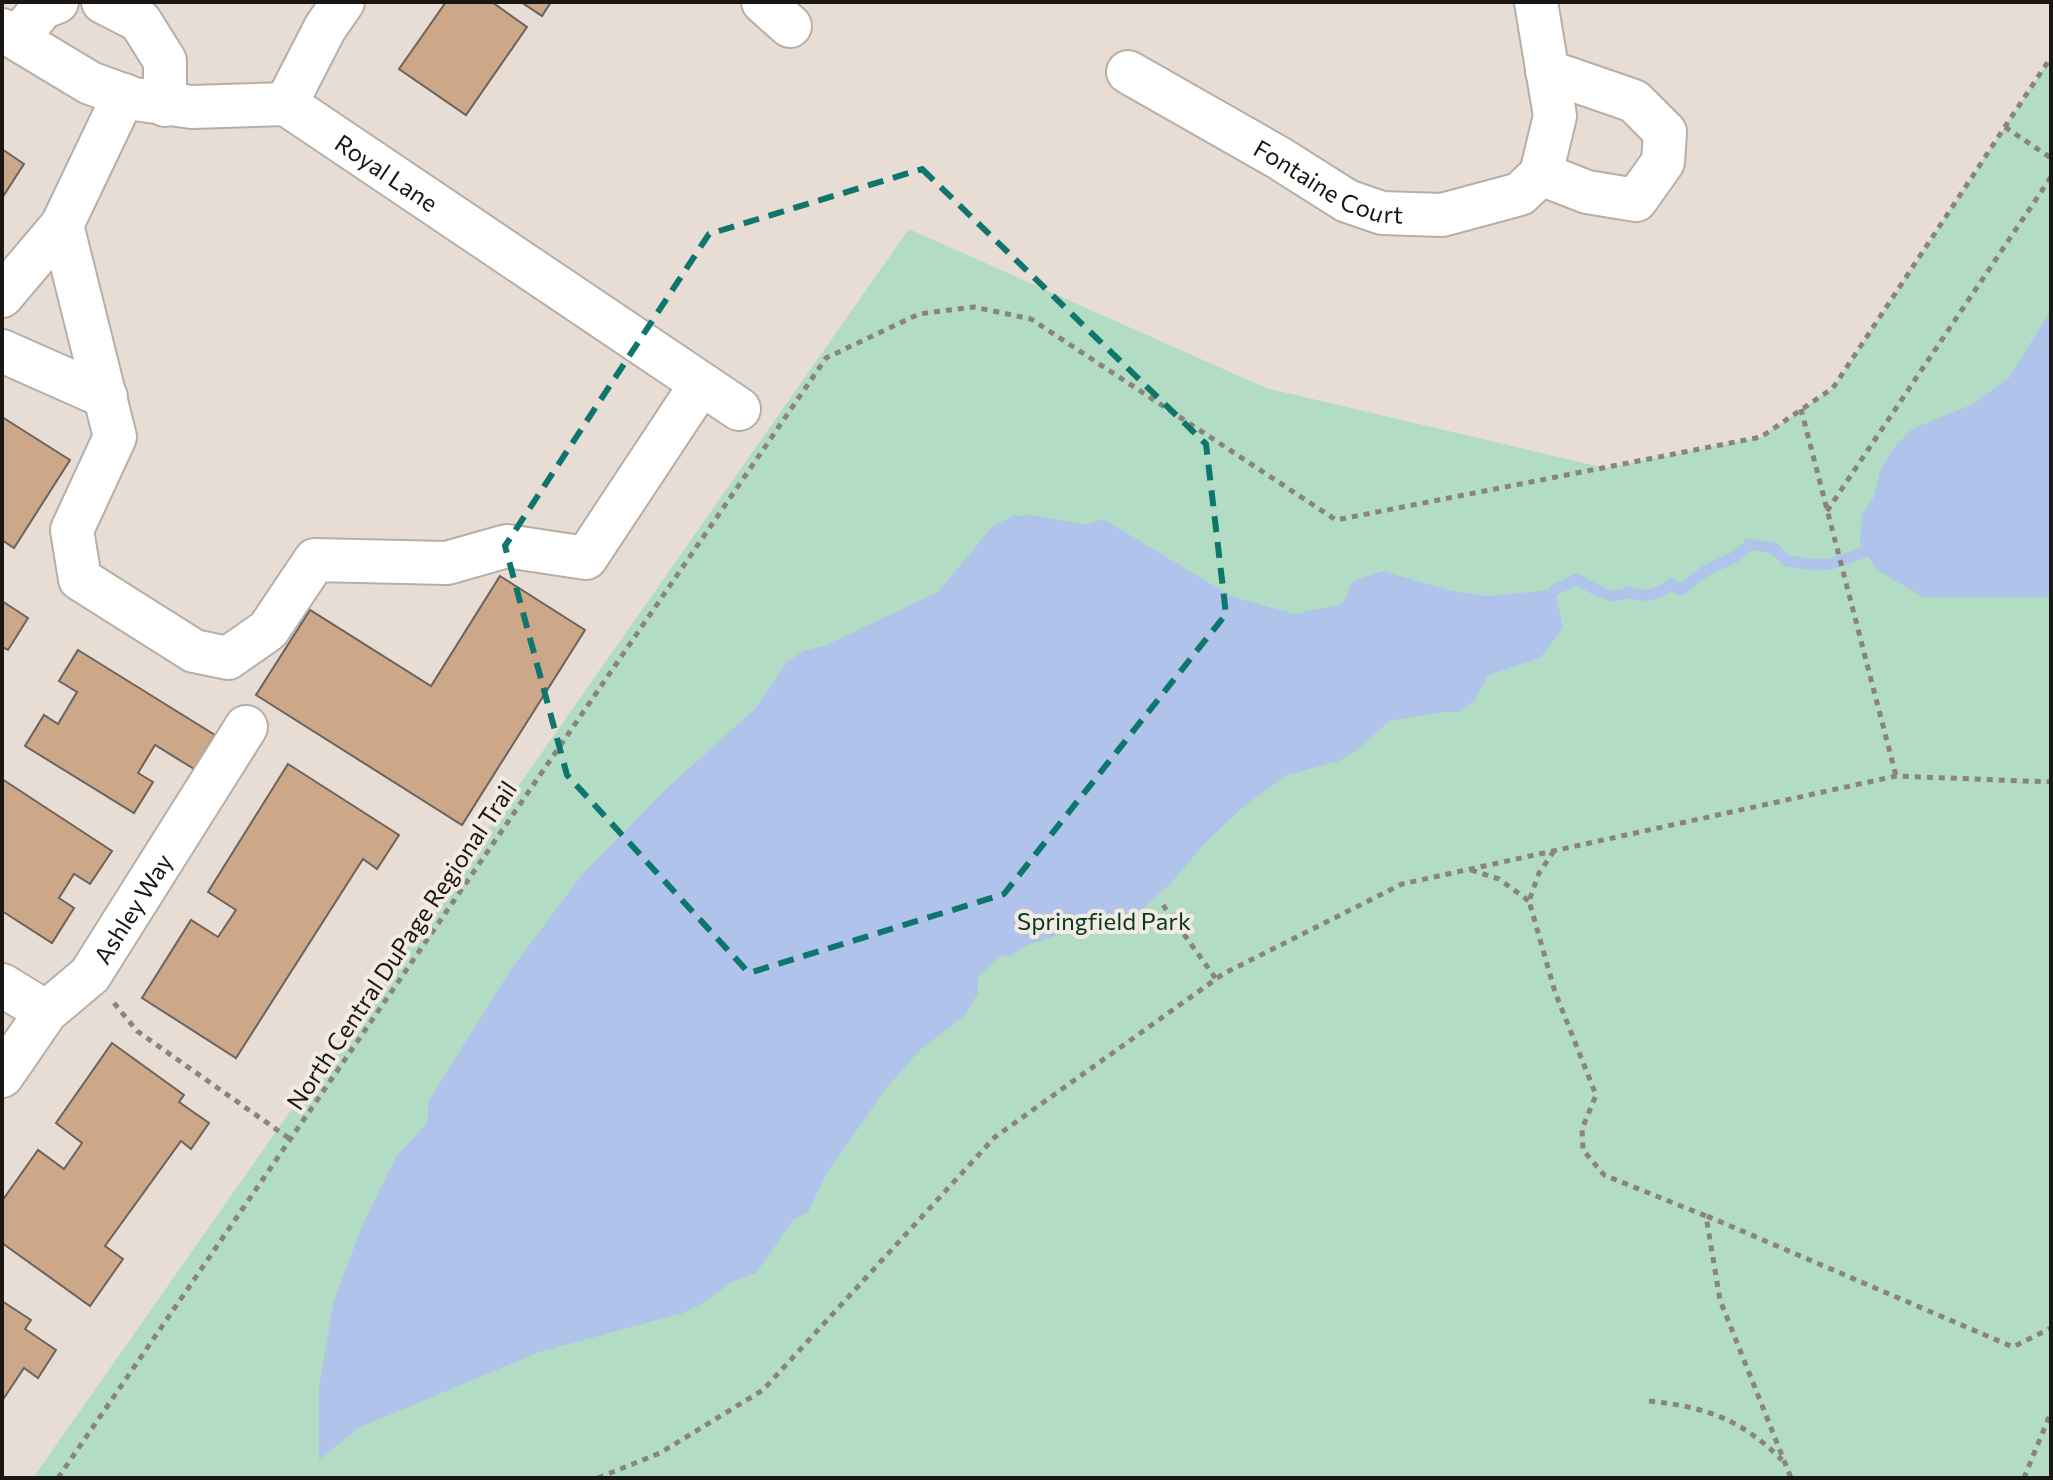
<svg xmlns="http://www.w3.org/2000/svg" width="2053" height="1480" viewBox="0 0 2053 1480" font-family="Commissioner,sans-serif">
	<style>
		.green { fill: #b2dcc3 }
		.water { fill: #afc3eb }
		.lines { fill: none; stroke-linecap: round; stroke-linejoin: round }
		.stream { stroke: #afc3eb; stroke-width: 11 }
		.building { fill: #cca788; stroke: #6b635c; stroke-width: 2 }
		.minor-casing { stroke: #b7aea6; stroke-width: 46 }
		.path { stroke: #8b847e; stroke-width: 5; stroke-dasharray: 6 6; stroke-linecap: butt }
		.minor { stroke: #fff; stroke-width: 42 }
		.marked { fill: none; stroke: #0f766e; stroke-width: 6; stroke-dasharray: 16 10; stroke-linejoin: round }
		.labels { text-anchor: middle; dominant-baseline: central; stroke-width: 8; stroke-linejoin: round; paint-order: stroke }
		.street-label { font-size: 24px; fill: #191613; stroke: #f4eae2 }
		.park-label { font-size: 24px; fill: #003a21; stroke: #f4eae2 }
	</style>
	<rect width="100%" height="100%" fill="#e7ddd5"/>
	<path class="green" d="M2051 57V1478H33L909 229 1266 388 1605 468 1761 437 1833 388Z"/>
	<g class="water">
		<path d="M2051 310V597H1923L1877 570 1860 543 1862 515 1874 497 1880 471 1893 449 1912 429 1971 405 2009 378Z"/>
		<path d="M1033 515 1086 525 1103 519 1231 596 1294 614 1343 604 1352 582 1382 571 1452 591 1487 596 1555 590 1563 628 1540 658 1488 675 1476 699 1460 712H1443L1389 721 1356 751 1339 761 1287 775 1244 806 1204 844 1170 884 1127 923 1100 921 1025 946 1011 956 1001 955 978 977V993L965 1015 920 1050 887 1087 828 1171 808 1212 793 1220 756 1273 731 1282 708 1300 683 1313 539 1352 358 1428 319 1460V1387L334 1301 362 1226 396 1157 427 1123 429 1100 510 971 581 876 666 789 755 709 787 662 803 651 824 646 938 592 992 527 1013 516Z"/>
	</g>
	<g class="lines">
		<path class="stream" d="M1555 590 1577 579C1594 588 1609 602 1628 592 1646 598 1656 596 1671 584L1680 590C1690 585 1696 576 1706 571 1722 561 1737 560 1749 544L1774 548 1787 561 1816 565 1831 564 1865 552"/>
	</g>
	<g class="building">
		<path d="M446 2H492L527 27 466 115 399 69Z"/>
		<path d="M521 2H551L542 16Z"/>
		<path d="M2 149 24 164 2 198Z"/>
		<path d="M2 417 70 460 14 548 2 540Z"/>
		<path d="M500 576 585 630 462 825 256 695 310 610 431 686Z"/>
		<path d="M2 601 28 618 8 650 2 647Z"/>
		<path d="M78 650 215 735 194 769 155 745 138 773 153 782 134 813 25 746 44 715 58 724 77 692 59 681Z"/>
		<path d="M288 764 399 835 377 869 363 859 236 1058 142 998 191 920 218 937 236 910 208 892Z"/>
		<path d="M2 779 112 851 90 884 74 874 59 898 74 908 52 943 2 911Z"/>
		<path d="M112 1043 184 1095 179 1102 209 1123 191 1149 181 1141 105 1246 123 1259 90 1306 2 1243V1201L38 1150 64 1169 82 1143 56 1123Z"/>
		<path d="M2 1301 31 1320 25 1329 56 1350 38 1378 24 1368 2 1401Z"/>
	</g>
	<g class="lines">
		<g class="minor-casing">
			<g id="minor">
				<path d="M103 2 140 21 165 61V105"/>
				<path d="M763 2 790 26"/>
				<path d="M1536 2 1555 116 1541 174"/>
				<path id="s1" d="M2 30 90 83 134 99 192 107 286 104 739 409"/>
				<path d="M17 39 42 8 57 2"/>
				<path id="s2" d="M1128 72 1279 158 1347 201 1382 213 1442 215 1520 194 1541 174"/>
				<path d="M124 95 62 225 115 437 72 530 80 579 194 651 228 658 268 630 315 560 447 563 507 546 586 558 701 384"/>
				<path d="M286 104 325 28 343 2"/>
				<path d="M1541 174 1587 192 1636 200 1663 162 1665 132 1634 101 1547 71"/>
				<path d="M2 296 62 225"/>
				<path d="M2 351 106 397"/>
				<path d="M2 985 46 1012"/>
				<path id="s3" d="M2 1076 46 1012 90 975 246 727"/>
			</g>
		</g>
		<g class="path">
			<path d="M2005 127 2051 158"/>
			<path d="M1801 409 1896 776"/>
			<path d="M1827 511 2051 177"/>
			<path d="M1554 851 1539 873 1529 901 1555 992 1596 1095 1582 1129 1583 1150 1604 1175 1706 1216 1720 1300 1791 1478"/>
			<path d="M1471 870 1499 879 1529 901"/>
			<path d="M1163 905 1216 979"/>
			<path d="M114 1003 137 1031 290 1139"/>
			<path d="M1707 1216 2013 1347 2051 1328"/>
			<path d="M1649 1401C1706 1407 1741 1419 1782 1460"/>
			<path d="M58 1478 826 358 919 314 974 307 1031 319 1336 520 1761 437 1833 388 2051 57"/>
			<path d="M598 1478 660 1453 763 1390 995 1137 1223 974 1402 884 1896 776 2051 782"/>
			<path d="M2024 1478 2051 1412"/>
		</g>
		<use href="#minor" class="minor"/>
	</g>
	<path class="marked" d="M922 169 1206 444 1226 614 1004 894 749 973 567 775 505 546 709 234Z"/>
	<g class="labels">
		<g class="street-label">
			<text stroke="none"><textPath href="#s1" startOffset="424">Royal Lane</textPath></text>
			<text stroke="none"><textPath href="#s2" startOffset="230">Fontaine Court</textPath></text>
			<text stroke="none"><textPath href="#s3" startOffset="214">Ashley Way</textPath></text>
			<text transform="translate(401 945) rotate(-56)">North Central DuPage Regional Trail</text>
		</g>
		<g class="park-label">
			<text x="1104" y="920">Springfield Park</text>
		</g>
	</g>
	<rect width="2053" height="1480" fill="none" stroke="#191613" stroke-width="8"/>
</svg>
